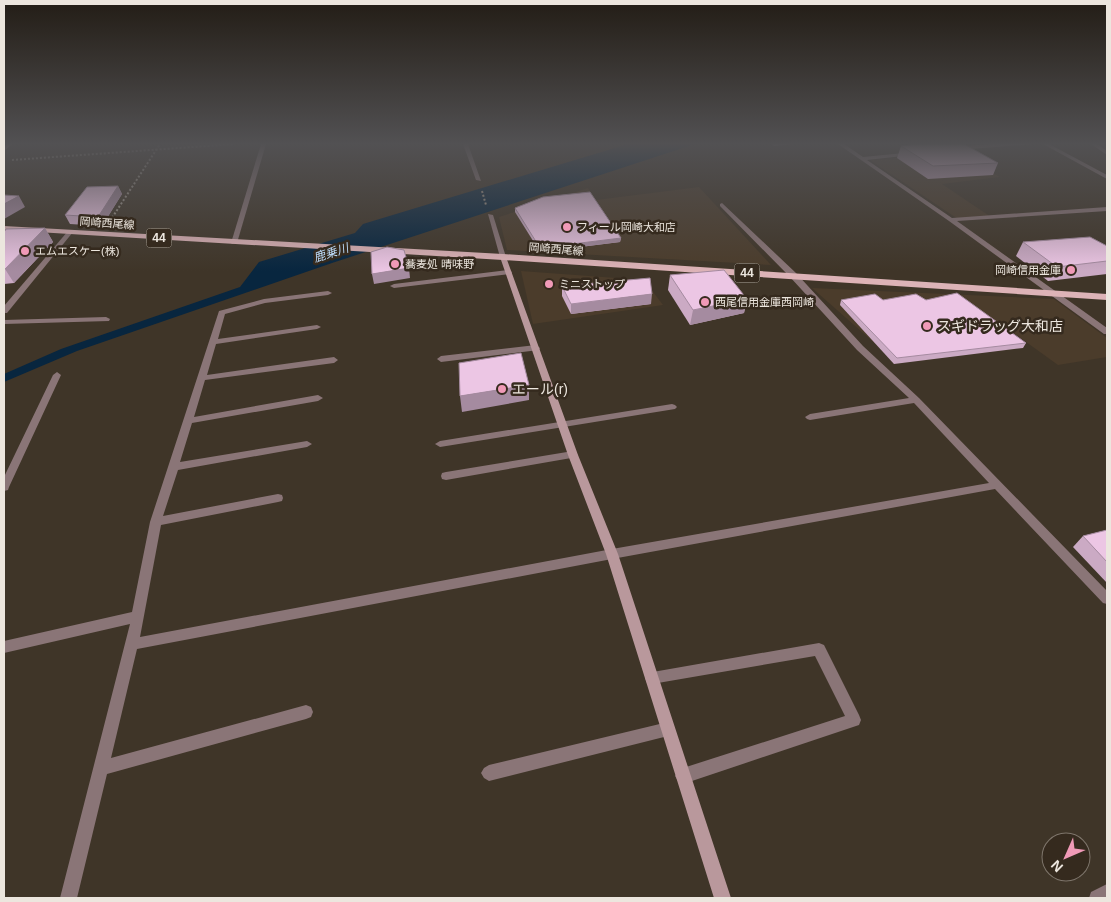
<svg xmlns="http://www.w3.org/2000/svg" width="1111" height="902" viewBox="0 0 1111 902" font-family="Helvetica,'Noto Sans JP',sans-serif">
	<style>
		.built { fill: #4b3c2b }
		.water { fill: #08263f }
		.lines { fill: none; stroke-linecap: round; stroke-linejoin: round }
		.path { stroke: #9e968c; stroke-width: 2; stroke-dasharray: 2 2; stroke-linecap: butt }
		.street { fill: #8a7577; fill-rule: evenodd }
		.secondary { fill: #b9989c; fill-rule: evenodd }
		.primary { fill: #ddb3b7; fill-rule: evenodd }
		.wall { fill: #cbaac4 }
		.shaded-wall { fill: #a58ba0 }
		.building { fill: #ecc6e4; stroke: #a58ba0 }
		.poi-dot { fill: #f09ab7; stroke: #352a1e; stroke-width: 2 }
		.labels { text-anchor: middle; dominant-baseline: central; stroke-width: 5; stroke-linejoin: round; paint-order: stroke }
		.far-street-label { font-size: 11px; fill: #ece6de; stroke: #352a1e }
		.far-poi-label { font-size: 11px; fill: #ece6de; stroke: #352a1e; text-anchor: start }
		.shield { fill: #352a1e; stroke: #b5aea4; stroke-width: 1 }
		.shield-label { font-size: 12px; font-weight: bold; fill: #ece6de }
		.far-water-label { font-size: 12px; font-style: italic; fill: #bad8f6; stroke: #352a1e }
		.poi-label { font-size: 14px; fill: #ece6de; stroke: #352a1e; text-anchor: start }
	</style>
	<rect width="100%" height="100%" fill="#3f3528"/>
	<g class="built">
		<path d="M957 153 1000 177 942 184 991 217 958 219 870 160Z"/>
		<path d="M699 187 771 265 507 250 499 217 588 188 596 200Z"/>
		<path d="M521 271 644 280 663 305 533 324Z"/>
		<path d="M812 288 1054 299 1107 338V357L1058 365 1008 329 879 347Z"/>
	</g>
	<path class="water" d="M628 144H695L332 263 77 351 4 382V374L61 349 240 287 259 262 355 233 363 224Z"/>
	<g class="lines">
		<g class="path">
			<path d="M12 160 234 144"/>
			<path d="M482 191 486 205"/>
			<path d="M110 221 160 144"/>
		</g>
		<g class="street">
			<path d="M261 144H266L237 243 232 244 231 243Z"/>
			<path d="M463 144H468L481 181 476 180Z"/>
			<path d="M838 144H844L863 157 914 152 915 153 912 155 867 160 952 218 1107 207V211L957 221 1107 328V334H1104L949 221Z"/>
			<path d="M997 144H1034L957 150 954 148 957 146Z"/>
			<path d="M1043 144H1049L1107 175V179Z"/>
			<path d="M1091 144H1097L1107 151V155Z"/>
			<path d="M722 203 796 273 863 346 919 398 1107 591V604L1103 603 995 489 612 559 137 649 111 758 306 705 311 707 313 712 311 717 306 719 107 774 77 898H60L130 624 4 653V641L132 612 150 522 219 311 264 299 328 291 332 293 328 295 265 303 225 314 218 339 317 325 321 327 317 329 216 344 207 375 334 357 338 360 334 363 205 380 194 417 318 395 323 398 318 401 192 423 180 462 307 441 312 444 307 447 178 470 163 516 278 494 282 495 283 498 282 501 278 502 161 525 140 637 612 549 989 483 914 403 810 420 807 419 805 417 810 414 909 398 857 350 790 277 720 206V204Z"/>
			<path d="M488 214 493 215 506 257 505 258 500 257Z"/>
			<path d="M68 231 73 232 7 313H4V306Z"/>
			<path d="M508 270 512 272 511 274 394 288 390 286 394 284Z"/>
			<path d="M106 317 110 319 109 321 4 324V320Z"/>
			<path d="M536 345 540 348 539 350 441 362 437 359 441 356Z"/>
			<path d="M57 372 61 375 9 487 8 490 4 491V477L53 375Z"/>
			<path d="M672 404 675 405 677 407 675 409 440 447 435 444 440 441Z"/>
			<path d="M573 451 578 455 577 457 446 480 442 479 441 476 442 473 446 472Z"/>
			<path d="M819 643 824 645 859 715 861 720 859 725 683 784 678 781 675 776 678 771 683 768 845 716 815 656 652 684 647 683 645 678 647 673Z"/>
			<path d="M668 722 673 724 675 729 673 734 668 736 489 781 484 778 481 773 484 768 489 765Z"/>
			<path d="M1107 884V898H1089L1091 892Z"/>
		</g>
		<g class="secondary">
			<path d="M6 144H12L4 151V147Z"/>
			<path d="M503 255 506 257 578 455 618 554 731 898H714L606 554 568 455 500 257Z"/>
		</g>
		<path class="primary" d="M4 226 503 254 1107 294V300L503 260 4 230Z"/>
	</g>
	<g class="wall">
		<path d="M772 144H792L774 146Z"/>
		<path d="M901 146 998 163 993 175 928 179 897 158Z"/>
		<path d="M118 186 122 194 102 226 70 224 65 215Z"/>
		<path d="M515 208 621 238 620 242 540 252 515 212Z"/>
		<path d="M45 228 53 242 14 283 4 284V232Z"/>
		<path d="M1023 242 1107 246V274L1048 281 1016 256Z"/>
		<path d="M670 275 747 299 744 313 690 325 668 290Z"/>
		<path d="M562 286 651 304 571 314 562 296Z"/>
		<path d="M841 300H926L1026 343 1023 348 894 364 840 305Z"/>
		<path d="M1107 530V583L1073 547 1083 536Z"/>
	</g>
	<g class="shaded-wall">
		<path d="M118 186 122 194 102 226 98 217Z"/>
		<path d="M19 196 25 207 4 219V204Z"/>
		<path d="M45 228 53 242 14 283 5 269Z"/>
		<path d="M621 238 620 242 540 252V248Z"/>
		<path d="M409 268 410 278 374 284 372 274Z"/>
		<path d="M652 294 651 304 571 314V304Z"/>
		<path d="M747 299 744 313 690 325 693 310Z"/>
		<path d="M529 385V400L462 412 460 396Z"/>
	</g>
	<g class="building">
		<path d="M920 144H964L998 163 933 166 901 146Z"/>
		<path d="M118 186 98 217 65 215 87 187Z"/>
		<path d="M590 192 621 238 540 248 515 208 543 197Z"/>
		<path d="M4 195 19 196 4 204Z"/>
		<path d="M45 228 5 269H4V232L6 229Z"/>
		<path d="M1090 237 1107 246V261L1057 267 1023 242Z"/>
		<path d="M387 247 404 250 409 268 372 274 371 252Z"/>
		<path d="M724 270 747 299 693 310 670 275Z"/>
		<path d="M650 278 652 294 571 304 562 286Z"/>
		<path d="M957 293 1026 343 897 358 841 300 875 294 883 300 916 294 926 300Z"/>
		<path d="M521 353 529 385 460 396 459 363Z"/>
		<path d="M1107 530V562L1083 536Z"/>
	</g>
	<linearGradient id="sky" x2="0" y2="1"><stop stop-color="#231d16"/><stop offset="0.53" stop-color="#525153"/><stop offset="1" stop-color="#525153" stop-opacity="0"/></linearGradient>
	<rect width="1111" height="271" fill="url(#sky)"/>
	<g class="poi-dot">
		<circle cx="567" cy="227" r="5"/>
		<circle cx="25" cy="251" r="5"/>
		<circle cx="395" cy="264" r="5"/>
		<circle cx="1071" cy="270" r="5"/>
		<circle cx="549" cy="284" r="5"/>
		<circle cx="705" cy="302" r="5"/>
		<circle cx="927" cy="326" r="5"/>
		<circle cx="502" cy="389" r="5"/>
	</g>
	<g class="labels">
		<g class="far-street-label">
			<text transform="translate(107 223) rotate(4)">岡崎西尾線</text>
			<text transform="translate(556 249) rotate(4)">岡崎西尾線</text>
		</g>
		<g class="far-poi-label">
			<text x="577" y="227">フィール岡崎大和店</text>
			<text x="35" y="251">エムエスケー(株)</text>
			<text x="405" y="264">蕎麦処 晴味野</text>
			<text x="1061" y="270" text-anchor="end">岡崎信用金庫</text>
			<text x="559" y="284">ミニストップ</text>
			<text x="715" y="302">西尾信用金庫西岡崎</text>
		</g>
		<g class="shield">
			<rect x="146.5" y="228.5" width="25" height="19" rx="4"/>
			<rect x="734.5" y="263.5" width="25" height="19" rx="4"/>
		</g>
		<g class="shield-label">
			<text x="159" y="238">44</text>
			<text x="747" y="273">44</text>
		</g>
		<g class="far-water-label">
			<text transform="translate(331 253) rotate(-18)">鹿乗川</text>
		</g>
		<g class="poi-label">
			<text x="937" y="326">スギドラッグ大和店</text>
			<text x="512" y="389">エール(r)</text>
		</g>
	</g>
	<rect width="1111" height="902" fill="none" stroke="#ece6de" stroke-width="10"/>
	<g transform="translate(1066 857) rotate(225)"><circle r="24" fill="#352a1e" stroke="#7e756b"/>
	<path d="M0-4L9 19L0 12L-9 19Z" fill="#f09ab7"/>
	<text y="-8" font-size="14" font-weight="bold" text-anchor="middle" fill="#ece6de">N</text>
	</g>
</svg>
